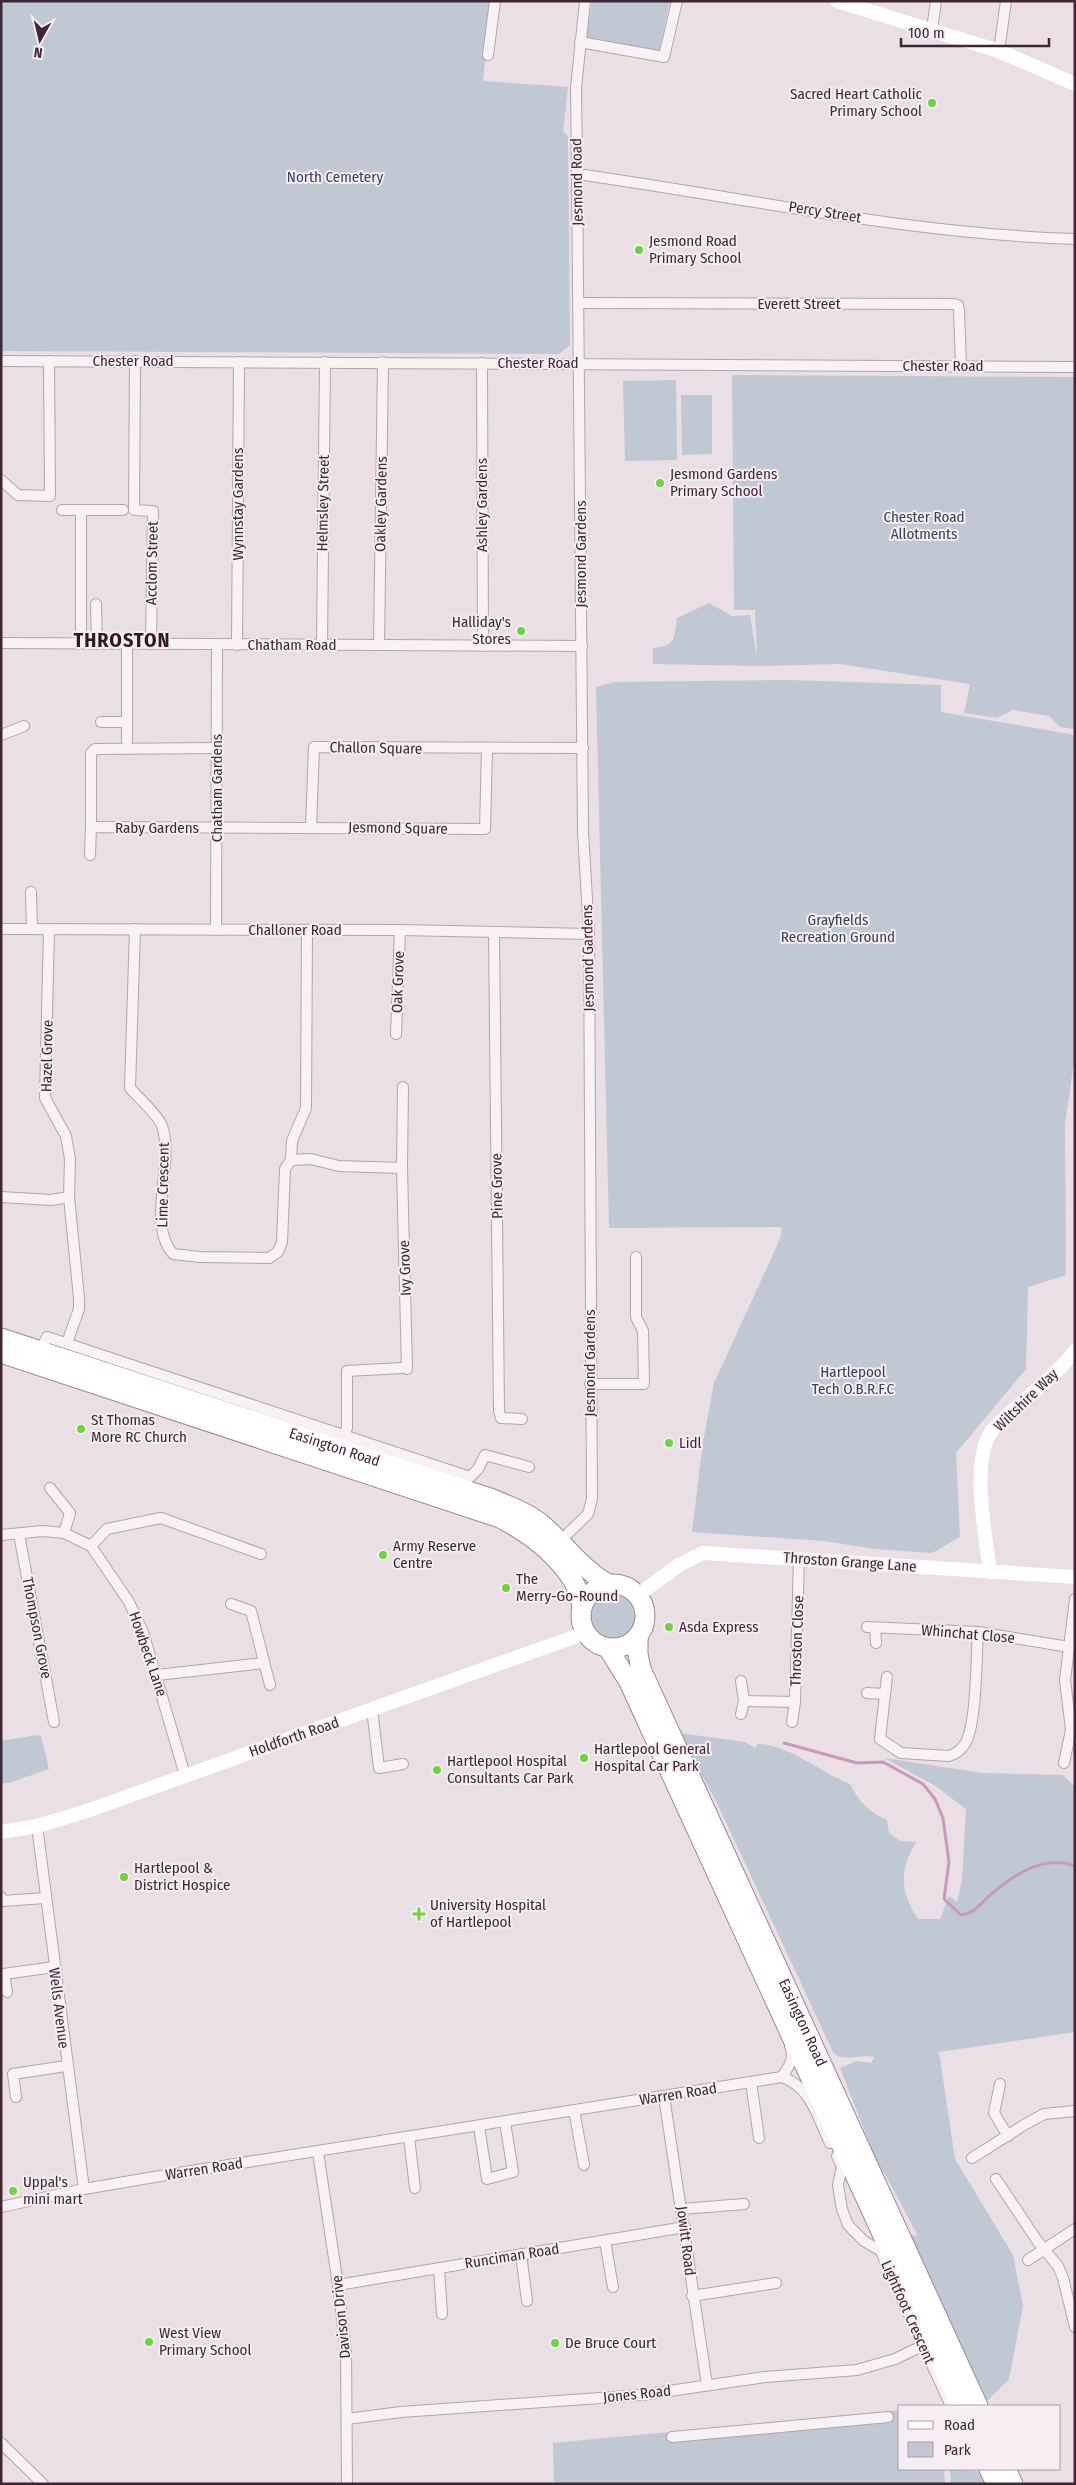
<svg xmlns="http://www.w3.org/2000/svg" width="1076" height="2485" viewBox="0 0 1076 2485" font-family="'Fira Sans Condensed',sans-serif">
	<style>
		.green { fill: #bfc8d3 }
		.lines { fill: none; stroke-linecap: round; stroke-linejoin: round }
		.stream { stroke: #cb98b9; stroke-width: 3 }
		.street-casing { stroke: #b3a4ac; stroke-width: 12 }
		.highway-casing { stroke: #a18594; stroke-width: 21 }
		.street { stroke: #f7f2f4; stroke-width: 10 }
		.secondary { stroke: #fff; stroke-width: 14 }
		.highway { stroke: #fff; stroke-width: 19 }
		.poi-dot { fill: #6bd63c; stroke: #f6eef3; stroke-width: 2 }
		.labels { text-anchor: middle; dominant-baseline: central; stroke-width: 4; stroke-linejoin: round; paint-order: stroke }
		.poi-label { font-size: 15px; fill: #412734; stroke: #f6eef3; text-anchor: start }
		.park-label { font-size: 15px; fill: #33425e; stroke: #f6eef3 }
		.street-label { font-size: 15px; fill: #412734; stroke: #f6eef3 }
		.district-label { font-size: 20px; font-weight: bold; letter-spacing: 1px; fill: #321925; stroke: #f6eef3 }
	</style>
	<rect width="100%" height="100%" fill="#e9dfe4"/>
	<g class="green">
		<path d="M1 1H492L483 81 568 87 563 132 568 136 570 345 559 354 1 351Z"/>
		<path d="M592 1H670L659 51 586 38Z"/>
		<path d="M732 375 1075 377V729L1060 727 1049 716 1013 710 997 718 964 713 970 684 840 664 758 666 653 664V648C677 646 674 638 677 618L709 603 732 616 750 615 757 659 755 610H734Z"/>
		<path d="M676 380 677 460 625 461 623 381Z"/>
		<path d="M681 395H712V454L682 455Z"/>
		<path d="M789 680 941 685V712L1075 735V1054L1065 1125 1066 1275 1028 1287 1026 1369 956 1453 960 1537 932 1553 875 1549 824 1541 692 1532 703 1442 714 1383 780 1239 782 1227 609 1228 596 687 614 682Z"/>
		<circle cx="611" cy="1617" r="24"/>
		<path d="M679 1733 745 1742 755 1748 758 1744C788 1744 822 1773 850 1784 859 1802 870 1813 887 1820L889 1833 900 1841 916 1842C899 1870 900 1892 918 1919H940L949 1896 957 1902 962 1880 966 1809 934 1785 884 1758 983 1773 1063 1775 1075 1787V2032L939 2052 955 2159 1013 2255 1023 2306 1009 2379 985 2403 909 2234 918 2236 884 2172 881 2173 840 2068 857 2061 871 2063 875 2057C861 2054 846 2062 834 2054L717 1803Z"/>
		<path d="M37 1735 41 1736 49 1769 9 1783H1V1741Z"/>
		<path d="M900 2410V2469H944L945 2484H554L553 2443Z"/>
		<path d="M950 2469 996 2473 1001 2484H951Z"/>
	</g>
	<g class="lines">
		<path class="stream" d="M784 1743 857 1763 883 1762 923 1784 935 1799 943 1818 949 1862 944 1899 961 1915C975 1913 979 1905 989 1896 1012 1876 1043 1854 1075 1866"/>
		<g class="street-casing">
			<g id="street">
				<path d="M932 29 936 1"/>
				<path d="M580 42 664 57 677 1"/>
				<path d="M999 51 1006 1"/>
				<path d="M488 55 495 1"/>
				<path d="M577 174C741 197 908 234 1075 239"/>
				<path d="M579 303 954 304 958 305 959 310 961 366"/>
				<path d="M1 361 1075 367"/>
				<path d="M135 361 134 510 153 511 151 644"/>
				<path d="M482 363 483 646"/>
				<path d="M1 480 18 495 50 496 49 361"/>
				<path d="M62 510H123"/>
				<path d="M81 510V643"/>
				<path d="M96 604 97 644"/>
				<path d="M1 643 582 646"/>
				<path d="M237 645 239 362"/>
				<path d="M322 645 325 362"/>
				<path d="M379 645 383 362"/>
				<path d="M101 722H126"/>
				<path d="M1 735 24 726"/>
				<path d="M127 741V644"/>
				<path d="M91 827V753L95 749 217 748"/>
				<path d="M311 827 314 747 583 748"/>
				<path d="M90 855 91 827 485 829 487 749"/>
				<path d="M31 892 32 929"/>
				<path d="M1 929 400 930 589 934"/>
				<path d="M49 929 45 1098 66 1136 70 1159 69 1197 79 1298V1309L67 1343"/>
				<path d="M135 929 130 1088C138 1097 159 1116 162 1126 175 1163 146 1224 173 1254L200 1257 269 1258 278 1252 282 1242 285 1169 291 1160 292 1141 306 1108 307 930"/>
				<path d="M216 930 217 645"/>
				<path d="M494 932 499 1411 501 1418 522 1419"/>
				<path d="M396 1034 400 930"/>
				<path d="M291 1160 311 1159 339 1166 402 1168 407 1369"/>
				<path d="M402 1168 403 1087"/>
				<path d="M1 1197 51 1200 69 1197"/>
				<path d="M39 1354 47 1337 470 1477 478 1469 485 1455 529 1467"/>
				<path d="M590 1384H644L643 1331 636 1317V1257"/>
				<path d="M343 1436 347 1428V1371L402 1368"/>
				<path d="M50 1488 70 1513 64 1533"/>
				<path d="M19 1534 54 1722"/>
				<path d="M1 1535 43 1531 64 1533 91 1546 129 1602 143 1632 185 1775"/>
				<path d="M560 1541 588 1514 592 1499 589 934 583 831 577 174 576 88 585 1"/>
				<path d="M91 1546 107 1529 161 1518 261 1554"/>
				<path d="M231 1604 251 1611 270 1685"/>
				<path d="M867 1627 978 1632 1069 1647"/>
				<path d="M875 1628 876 1643"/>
				<path d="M157 1675 264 1663"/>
				<path d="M887 1677 880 1739 901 1753 949 1756C956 1754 962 1749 966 1742 977 1720 976 1658 978 1632"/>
				<path d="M867 1693 885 1694"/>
				<path d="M744 1701 795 1702 799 1559"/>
				<path d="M372 1709 379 1768 403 1764"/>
				<path d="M741 1714 744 1701 741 1681"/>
				<path d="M792 1722 795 1702"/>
				<path d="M1064 1763 1071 1730 1065 1680 1075 1599"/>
				<path d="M37 1826 84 2189"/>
				<path d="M1 1897 2 1901 45 1898"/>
				<path d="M7 1992 4 1974 54 1967"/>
				<path d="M782 2077C789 2066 795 2059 790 2046"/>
				<path d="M751 2082 759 2138"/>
				<path d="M1000 2084 994 2113 1008 2136"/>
				<path d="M664 2096 707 2385"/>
				<path d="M16 2097 13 2074 66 2066"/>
				<path d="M574 2110 584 2165"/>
				<path d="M479 2126 487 2179 513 2172 505 2122"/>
				<path d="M409 2137 415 2188"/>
				<path d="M318 2152 338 2285 346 2352 347 2484"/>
				<path d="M837 2156 842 2167 838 2185 842 2209 848 2225 864 2241 881 2251 885 2262"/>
				<path d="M972 2158 1024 2125 1044 2114 1075 2111"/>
				<path d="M996 2179 1038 2242 1058 2266 1063 2278 1075 2327"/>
				<path d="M1 2207 84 2189 166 2175 782 2077C811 2087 818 2118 830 2143"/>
				<path d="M682 2209 744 2204"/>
				<path d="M605 2241 613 2287"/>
				<path d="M521 2254 527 2301"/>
				<path d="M1028 2260 1075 2229"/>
				<path d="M439 2268 442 2314"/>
				<path d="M338 2285 685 2227"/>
				<path d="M898 2291 951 2406"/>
				<path d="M692 2296 776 2283"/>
				<path d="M347 2419 401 2412 642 2395 765 2377 857 2370 895 2359 922 2346"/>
				<path d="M672 2437 888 2417"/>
				<path d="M1 2443 43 2484"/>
			</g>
		</g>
		<g class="highway-casing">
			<g id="highway">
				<path id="s1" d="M1 1338 490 1498C507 1505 524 1511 539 1522 564 1542 579 1567 608 1584"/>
				<path d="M1 1353 500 1518C527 1532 555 1553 572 1579 577 1586 579 1597 582 1605"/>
				<circle cx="613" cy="1616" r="32"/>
				<path id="s2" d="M638 1636V1654L641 1669 978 2406"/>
				<path d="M608 1648 629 1682 961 2406"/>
				<path d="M989 2469 996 2484"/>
				<path d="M1006 2469 1013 2484"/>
			</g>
		</g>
		<use href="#street" class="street"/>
		<g class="secondary">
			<path d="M837 1 999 51 1075 84"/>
			<path d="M990 1572C986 1535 968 1455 995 1427 1021 1401 1052 1380 1075 1351"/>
			<path d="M638 1595 679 1565 703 1553 1075 1577"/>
			<path d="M1 1832 37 1826 87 1811 585 1633"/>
		</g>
		<use href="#highway" class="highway"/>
	</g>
	<g class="poi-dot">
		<circle cx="932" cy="103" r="5"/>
		<circle cx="639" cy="250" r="5"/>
		<circle cx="660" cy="483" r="5"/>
		<circle cx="521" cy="631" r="5"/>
		<circle cx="81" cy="1429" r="5"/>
		<circle cx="669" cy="1443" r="5"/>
		<circle cx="383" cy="1555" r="5"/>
		<circle cx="506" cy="1588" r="5"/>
		<circle cx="669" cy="1627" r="5"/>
		<circle cx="584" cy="1758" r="5"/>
		<circle cx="437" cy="1770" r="5"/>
		<circle cx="124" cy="1877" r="5"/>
		<path d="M416.5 1906.5h5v5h5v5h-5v5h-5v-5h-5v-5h5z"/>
		<circle cx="13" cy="2191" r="5"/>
		<circle cx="149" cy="2342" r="5"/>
		<circle cx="555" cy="2343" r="5"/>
	</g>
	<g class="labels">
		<g class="poi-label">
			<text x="922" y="94" text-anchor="end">Sacred Heart Catholic<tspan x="922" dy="17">Primary School</tspan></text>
			<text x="649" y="241">Jesmond Road<tspan x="649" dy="17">Primary School</tspan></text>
			<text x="670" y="474">Jesmond Gardens<tspan x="670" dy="17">Primary School</tspan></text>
			<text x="511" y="622" text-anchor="end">Halliday's<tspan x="511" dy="17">Stores</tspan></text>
			<text x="91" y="1420">St Thomas<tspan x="91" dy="17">More RC Church</tspan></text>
			<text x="679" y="1443">Lidl</text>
			<text x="393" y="1546">Army Reserve<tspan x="393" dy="17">Centre</tspan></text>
			<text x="516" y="1579">The<tspan x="516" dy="17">Merry-Go-Round</tspan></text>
			<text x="679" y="1627">Asda Express</text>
			<text x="594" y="1749">Hartlepool General<tspan x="594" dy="17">Hospital Car Park</tspan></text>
			<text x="447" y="1761">Hartlepool Hospital<tspan x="447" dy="17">Consultants Car Park</tspan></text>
			<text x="134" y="1868">Hartlepool &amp;<tspan x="134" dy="17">District Hospice</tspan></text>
			<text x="430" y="1905">University Hospital<tspan x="430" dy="17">of Hartlepool</tspan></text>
			<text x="23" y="2182">Uppal's<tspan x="23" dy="17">mini mart</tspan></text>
			<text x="159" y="2333">West View<tspan x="159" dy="17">Primary School</tspan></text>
			<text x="565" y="2343">De Bruce Court</text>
		</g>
		<g class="park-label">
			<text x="335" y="177">North Cemetery</text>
			<text x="924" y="517">Chester Road<tspan x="924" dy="17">Allotments</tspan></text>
			<text x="838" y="920">Grayfields<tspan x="838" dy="17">Recreation Ground</tspan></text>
			<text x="853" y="1372">Hartlepool<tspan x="853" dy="17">Tech O.B.R.F.C</tspan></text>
		</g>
		<g class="street-label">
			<text transform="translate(577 182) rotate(-91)">Jesmond Road</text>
			<text transform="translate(825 212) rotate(9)">Percy Street</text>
			<text x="799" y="304">Everett Street</text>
			<text x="133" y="361">Chester Road</text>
			<text x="538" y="363">Chester Road</text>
			<text x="943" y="366">Chester Road</text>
			<text transform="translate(323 503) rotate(-89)">Helmsley Street</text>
			<text transform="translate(238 504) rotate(-90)">Wynnstay Gardens</text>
			<text transform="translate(381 504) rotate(-89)">Oakley Gardens</text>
			<text transform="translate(482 505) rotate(-90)">Ashley Gardens</text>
			<text transform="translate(581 554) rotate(-90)">Jesmond Gardens</text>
			<text transform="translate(152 563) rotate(-89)">Acclom Street</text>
			<text x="292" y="645">Chatham Road</text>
			<text transform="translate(376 748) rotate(1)">Challon Square</text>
			<text transform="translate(217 788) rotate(-90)">Chatham Gardens</text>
			<text x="157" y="828">Raby Gardens</text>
			<text transform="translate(398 828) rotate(1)">Jesmond Square</text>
			<text x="295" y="930">Challoner Road</text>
			<text transform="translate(588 958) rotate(-91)">Jesmond Gardens</text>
			<text transform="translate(398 982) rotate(-88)">Oak Grove</text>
			<text transform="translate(47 1056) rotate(-89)">Hazel Grove</text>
			<text transform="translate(163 1185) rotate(-89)">Lime Crescent</text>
			<text transform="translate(497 1186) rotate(-91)">Pine Grove</text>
			<text transform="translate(405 1268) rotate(-92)">Ivy Grove</text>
			<text transform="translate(590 1363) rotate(-90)">Jesmond Gardens</text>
			<text transform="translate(1026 1400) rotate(-44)">Wiltshire Way</text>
			<text stroke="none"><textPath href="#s1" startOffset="351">Easington Road</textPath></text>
			<text transform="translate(850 1562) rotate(4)">Throston Grange Lane</text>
			<text transform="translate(37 1628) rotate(79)">Thompson Grove</text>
			<text transform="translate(968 1634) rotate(5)">Whinchat Close</text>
			<text transform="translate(797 1641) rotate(-88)">Throston Close</text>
			<text transform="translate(148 1654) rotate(71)">Howbeck Lane</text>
			<text transform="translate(294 1737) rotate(-19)">Holdforth Road</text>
			<text transform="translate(59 2008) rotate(83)">Wells Avenue</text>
			<text stroke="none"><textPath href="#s2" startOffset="422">Easington Road</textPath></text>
			<text transform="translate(678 2094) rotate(-9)">Warren Road</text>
			<text transform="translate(204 2169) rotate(-9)">Warren Road</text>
			<text transform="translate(686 2241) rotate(83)">Jowitt Road</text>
			<text transform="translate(512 2256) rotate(-9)">Runciman Road</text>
			<text transform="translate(908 2312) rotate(66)">Lightfoot Crescent</text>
			<text transform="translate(341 2317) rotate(-96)">Davison Drive</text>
			<text transform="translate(637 2394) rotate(-6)">Jones Road</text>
		</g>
		<g class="district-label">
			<text x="122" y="640">THROSTON</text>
		</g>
	</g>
	<rect width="1076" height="2485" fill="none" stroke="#412734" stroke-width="5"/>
	<rect x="898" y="2405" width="162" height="65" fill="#f6eef3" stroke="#ae9ea7"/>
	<rect x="908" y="2421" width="25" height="8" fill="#ffffff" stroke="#ae9ea7"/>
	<text x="944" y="2430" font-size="15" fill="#412734">Road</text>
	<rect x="908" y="2442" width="25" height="15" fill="#bfc8d3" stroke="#ae9ea7"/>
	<text x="944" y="2455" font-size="15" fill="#412734">Park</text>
	<g transform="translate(40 40) rotate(188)" stroke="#f6eef3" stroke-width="4" paint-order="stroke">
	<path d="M0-4L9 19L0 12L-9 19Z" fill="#412734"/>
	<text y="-8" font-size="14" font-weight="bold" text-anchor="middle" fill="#412734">N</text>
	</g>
	<path d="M901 38v8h148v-8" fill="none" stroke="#412734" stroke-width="2.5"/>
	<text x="908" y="38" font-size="15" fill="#412734" stroke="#f6eef3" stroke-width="4" paint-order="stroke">100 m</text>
</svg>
